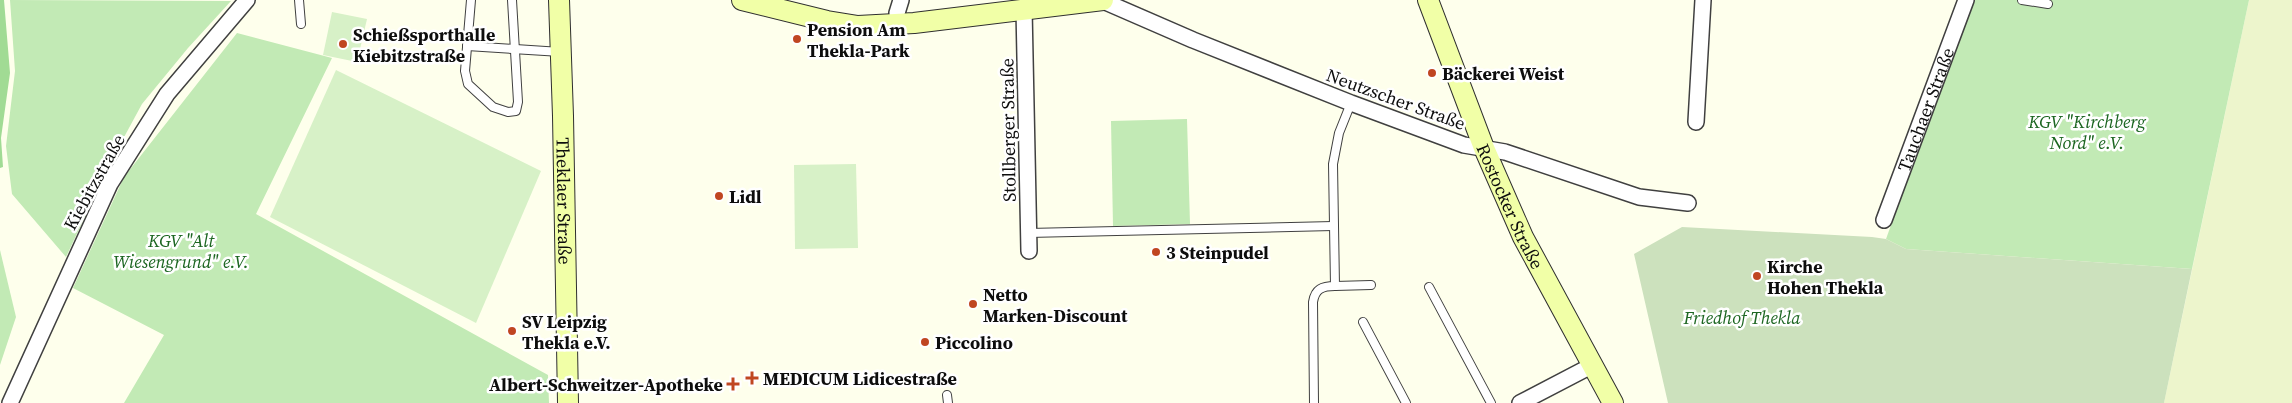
<svg xmlns="http://www.w3.org/2000/svg" width="2292" height="403" viewBox="0 0 2292 403" font-family="'Source Serif 4',serif">
	<style>
		.farmland { fill: #edf5cc }
		.green { fill: #c2eab5 }
		.forest { fill: #a1db94 }
		.cemetery { fill: #cce1bd }
		.pitch { fill: #d7f1c7 }
		.lines { fill: none; stroke-linecap: round; stroke-linejoin: round }
		.service-casing { stroke: #404040; stroke-width: 10 }
		.minor-casing { stroke: #404040; stroke-width: 18 }
		.secondary-casing { stroke: #2f2f2f; stroke-width: 22 }
		.service { stroke: #fff; stroke-width: 8 }
		.minor { stroke: #fff; stroke-width: 15 }
		.secondary { stroke: #f1ffa7; stroke-width: 20 }
		.poi-dot { fill: #c04621; stroke: #fff; stroke-width: 2 }
		.labels { text-anchor: middle; dominant-baseline: central; stroke-width: 5; stroke-linejoin: round; paint-order: stroke }
		.poi-label { font-size: 18px; font-weight: bold; fill: #0d0d0d; stroke: #fff; text-anchor: start }
		.street-label { font-size: 18px; fill: #0d0d0d; stroke: #fff }
		.park-label { font-size: 18px; font-style: italic; fill: #1c6621; stroke: #fff }
	</style>
	<rect width="100%" height="100%" fill="#feffec"/>
	<path class="farmland" d="M2249 0H2292V403H2164Z"/>
	<g class="green">
		<path d="M10 0 231 1 188 48 142 104 110 163 66 257 12 194 6 146 15 71Z"/>
		<path d="M1972 0H2249L2192 269 1906 249 1886 239Z"/>
		<path d="M237 33 332 58 256 214 548 375 549 403H124L164 335 73 288 124 177Z"/>
		<path d="M1187 119 1190 224 1113 226 1111 121Z"/>
		<path d="M0 250 16 317 0 365Z"/>
	</g>
	<path class="forest" d="M0 0H4L10 73 1 138 3 167 0 168Z"/>
	<path class="cemetery" d="M1682 227 1872 237 1886 239 1906 249 2192 269 2164 403H1668L1634 254Z"/>
	<g class="pitch">
		<path d="M332 12 367 19 357 62 323 55Z"/>
		<path d="M336 70 541 171 476 323 270 217Z"/>
		<path d="M856 164 858 248 795 249 794 165Z"/>
	</g>
	<g class="lines">
		<g class="service-casing">
			<g id="service">
				<path d="M299 0 301 24"/>
				<path d="M471 0 465 71 468 84 493 107 508 112 516 111 518 102 512 0"/>
				<path d="M2022 0 2048 4"/>
				<path d="M467 46 561 52"/>
				<path d="M1028 233 1333 226"/>
				<path d="M1335 286 1371 285"/>
				<path d="M1429 287 1491 403"/>
				<path d="M1363 322 1406 403"/>
				<path d="M947 395 948 403"/>
				<path d="M1314 403 1313 302C1315 289 1322 286 1335 286L1333 164 1339 133 1351 103"/>
			</g>
		</g>
		<g class="minor-casing">
			<g id="minor">
				<path d="M1101 0 1193 40 1351 103 1464 145 1505 152 1639 197 1688 203"/>
				<path d="M1024 9 1029 251"/>
				<path d="M898 24 897 13 901 0"/>
				<path d="M1696 122 1703 0"/>
				<path id="s1" d="M1884 220 1966 0"/>
				<path d="M10 403 110 184 167 94 247 0"/>
				<path d="M1520 403 1591 366"/>
			</g>
		</g>
		<g class="secondary-casing">
			<g id="secondary">
				<path id="s2" d="M559 0 563 116 568 403"/>
				<path d="M742 0 827 21 858 26 914 23 1103 0"/>
				<path id="s3" d="M1428 0 1484 148 1523 237 1613 403"/>
			</g>
		</g>
		<use href="#service" class="service"/>
		<use href="#minor" class="minor"/>
		<use href="#secondary" class="secondary"/>
	</g>
	<g class="poi-dot">
		<circle cx="797" cy="39" r="5"/>
		<circle cx="343" cy="44" r="5"/>
		<circle cx="1432" cy="73" r="5"/>
		<circle cx="719" cy="196" r="5"/>
		<circle cx="1156" cy="252" r="5"/>
		<circle cx="1757" cy="276" r="5"/>
		<circle cx="973" cy="304" r="5"/>
		<circle cx="512" cy="331" r="5"/>
		<circle cx="925" cy="342" r="5"/>
		<path d="M749.5 370.5h5v5h5v5h-5v5h-5v-5h-5v-5h5z"/>
		<path d="M730.5 376.5h5v5h5v5h-5v5h-5v-5h-5v-5h5z"/>
	</g>
	<g class="labels">
		<g class="poi-label">
			<text x="807" y="29">Pension Am<tspan x="807" dy="21">Thekla-Park</tspan></text>
			<text x="353" y="34">Schießsporthalle<tspan x="353" dy="21">Kiebitzstraße</tspan></text>
			<text x="1442" y="73">Bäckerei Weist</text>
			<text x="729" y="196">Lidl</text>
			<text x="1166" y="252">3 Steinpudel</text>
			<text x="1767" y="266">Kirche<tspan x="1767" dy="21">Hohen Thekla</tspan></text>
			<text x="983" y="294">Netto<tspan x="983" dy="21">Marken-Discount</tspan></text>
			<text x="522" y="321">SV Leipzig<tspan x="522" dy="21">Thekla e.V.</tspan></text>
			<text x="935" y="342">Piccolino</text>
			<text x="763" y="378">MEDICUM Lidicestraße</text>
			<text x="723" y="384" text-anchor="end">Albert-Schweitzer-Apotheke</text>
		</g>
		<g class="street-label">
			<text transform="translate(1396 99) rotate(20)">Neutzscher Straße</text>
			<text stroke="none"><textPath href="#s1" startOffset="118">Tauchaer Straße</textPath></text>
			<text transform="translate(1008 130) rotate(-91)">Stollberger Straße</text>
			<text transform="translate(94 182) rotate(-61)">Kiebitzstraße</text>
			<text stroke="none"><textPath href="#s2" startOffset="201">Theklaer Straße</textPath></text>
			<text stroke="none"><textPath href="#s3" startOffset="222">Rostocker Straße</textPath></text>
		</g>
		<g class="park-label">
			<text x="2087" y="121">KGV "Kirchberg<tspan x="2087" dy="21">Nord" e.V.</tspan></text>
			<text x="181" y="240">KGV "Alt<tspan x="181" dy="21">Wiesengrund" e.V.</tspan></text>
			<text x="1742" y="317">Friedhof Thekla</text>
		</g>
	</g>
</svg>
